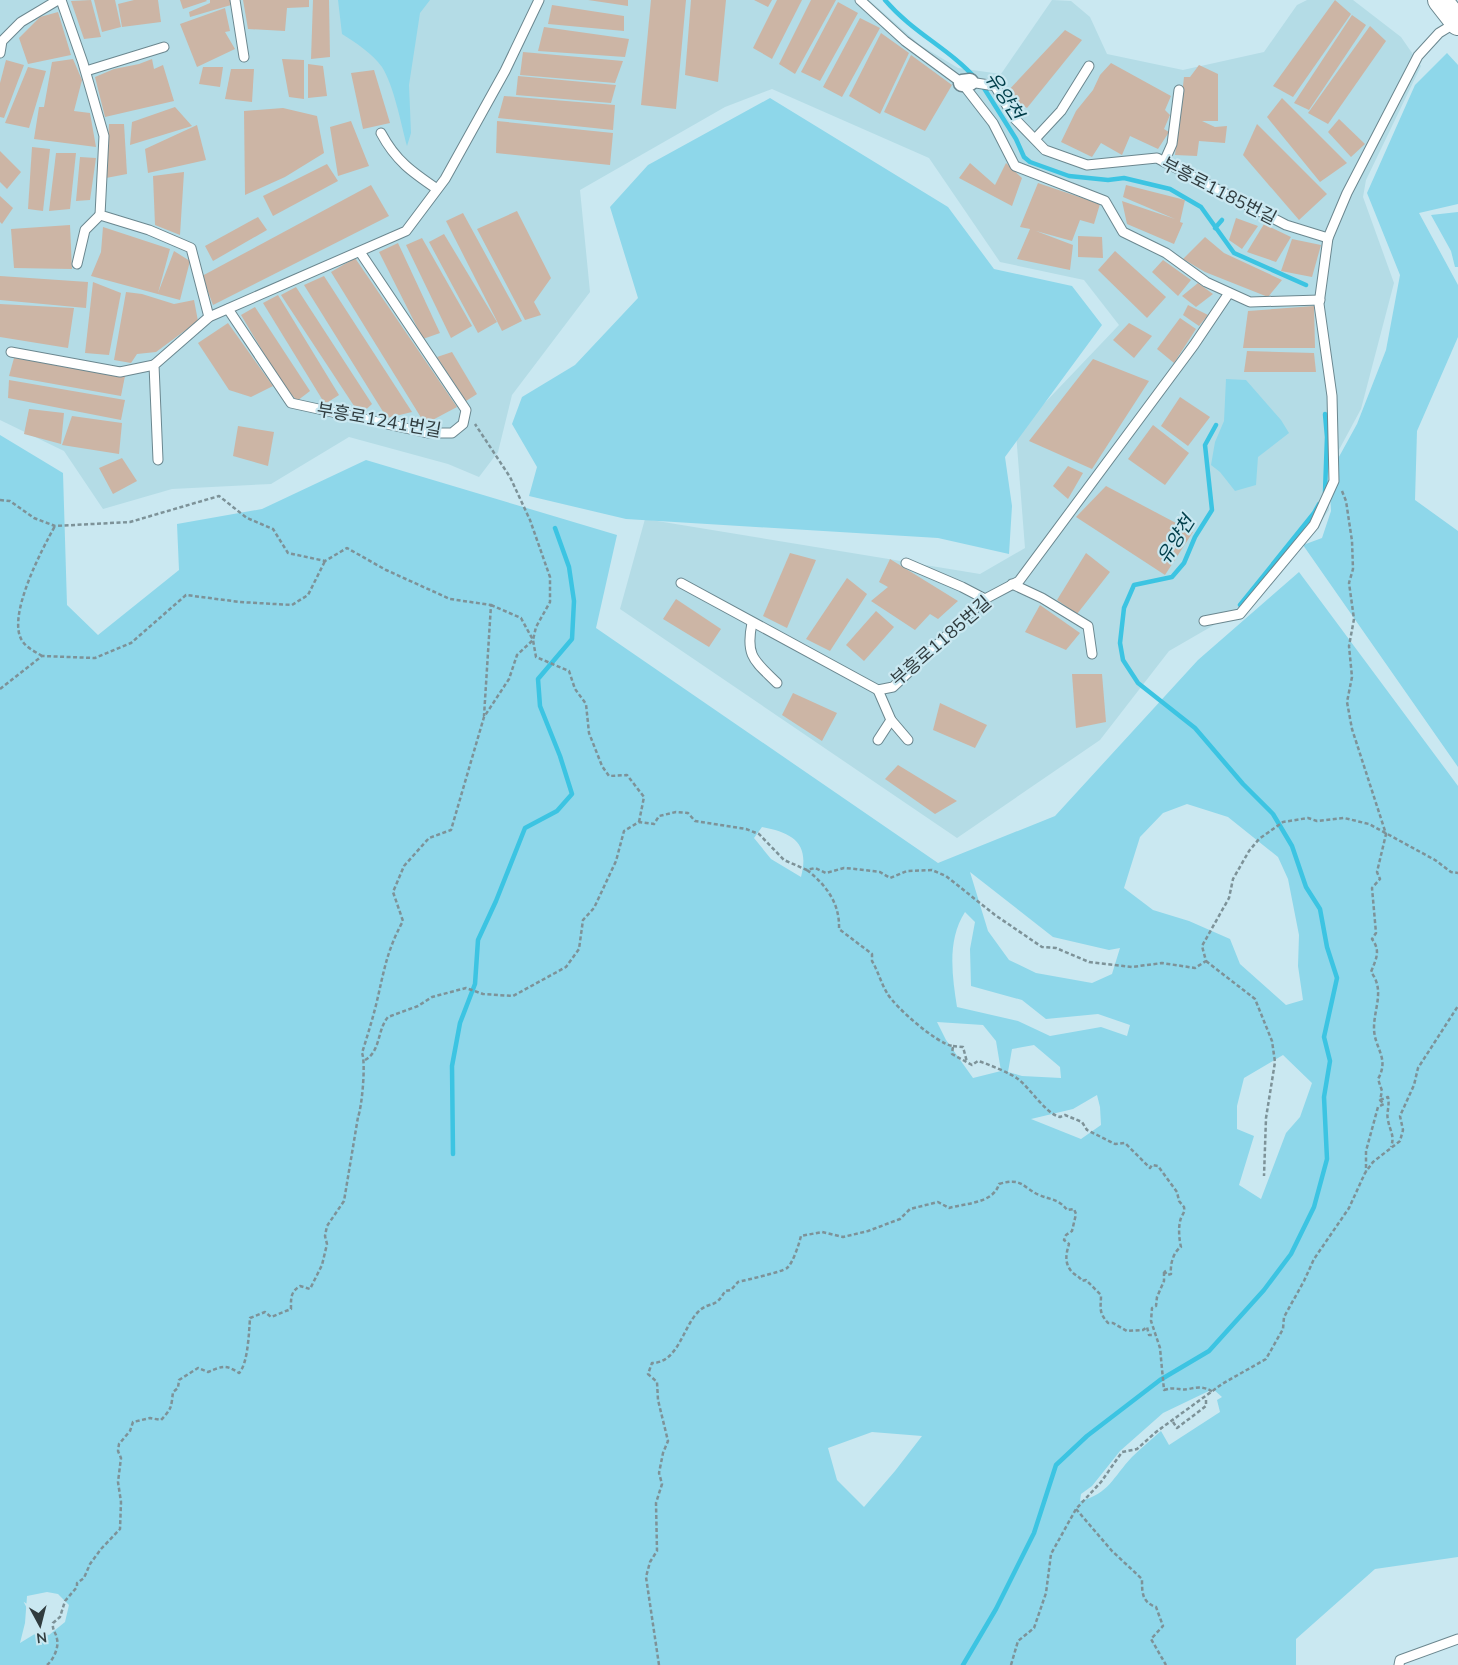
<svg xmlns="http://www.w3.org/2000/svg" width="1458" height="1665" viewBox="0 0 1458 1665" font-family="'Nunito Sans','Noto Sans KR',sans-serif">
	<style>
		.built { fill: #b4dce6 }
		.green { fill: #8ed7ea; fill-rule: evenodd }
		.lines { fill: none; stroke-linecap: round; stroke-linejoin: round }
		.stream { stroke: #3cc4e2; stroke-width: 4.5 }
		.building { fill: #ccb5a5 }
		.lane-casing { stroke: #6b878f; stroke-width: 11 }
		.street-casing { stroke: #6b878f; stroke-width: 19 }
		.secondary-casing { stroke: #6b878f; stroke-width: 26 }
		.path { stroke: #7d9298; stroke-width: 2.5; stroke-dasharray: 4 2.5; stroke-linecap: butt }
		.lane { stroke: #fff; stroke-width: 9 }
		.street { stroke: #fff; stroke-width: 16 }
		.secondary { stroke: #fff; stroke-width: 24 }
		.labels { text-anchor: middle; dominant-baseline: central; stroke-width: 4.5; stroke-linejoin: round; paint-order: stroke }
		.street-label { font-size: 18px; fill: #303c3f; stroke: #cae8f1 }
		.water-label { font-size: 19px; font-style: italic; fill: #003e4a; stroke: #cae8f1 }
	</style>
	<rect width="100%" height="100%" fill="#cae8f1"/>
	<path class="built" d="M0 0H869L920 45 958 68 1001 74 1052 0 1071 1 1090 17 1107 54 1183 70 1264 52 1297 5 1307 0H1353L1401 37 1421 66 1366 180 1363 197 1394 283 1361 409 1327 472 1329 510 1315 530 1233 614 1169 651 1100 740 957 838 620 609 645 519 980 574 1025 548 1016 433 1119 325 1084 280 1000 262 929 158 772 89 725 107 580 190 590 292 512 395 498 452 479 477 448 464 349 437 271 484 172 489 103 509 64 451 0 420Z"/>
	<g class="green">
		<path d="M338 0H430L420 13 409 85 411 133 407 146C401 124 394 86 382 67 373 54 355 42 342 34Z"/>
		<path d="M1447 53 1458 65V204L1419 213 1458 285V337L1417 431 1415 500 1458 531V767L1303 545 1322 538 1331 511 1329 475 1357 424 1386 350 1400 275 1367 193 1415 85Z"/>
		<path d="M770 98 948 207 994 269 1072 286 1102 325 1005 457 1012 506 1009 554 938 538 626 519 529 496 537 467 512 424 522 397 575 365 638 298 610 207 648 165Z"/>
		<path d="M1458 212V267H1455L1451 251 1431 215Z"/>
		<path d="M1226 379 1246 380 1281 420 1289 433 1258 457 1256 485 1235 491 1220 472 1211 465 1215 442 1224 421Z"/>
		<path d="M0 435 63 473 67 605 98 635 179 570 177 524 262 509 366 460 617 535 596 628 938 863 1055 816 1198 660 1299 572 1458 786V1557L1375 1569 1296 1639V1665H0ZM1187 804 1228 817 1278 857 1288 879 1299 935 1298 966 1303 1000 1286 1005 1240 964 1230 939 1189 921 1153 910 1124 888 1140 837 1163 813ZM762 827C793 833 810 843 801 877L771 859 754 838ZM970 872 1053 937 1109 950 1120 948 1112 974 1092 983 1036 973 1009 960 988 931ZM965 912 975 922 970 949 971 986 1022 1000 1046 1019 1098 1014 1130 1025 1127 1036 1101 1027 1050 1036 1018 1021 957 1007C952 975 947 940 965 912ZM937 1022 983 1025 996 1041 1001 1071 973 1078 946 1040ZM1034 1045 1060 1067 1061 1078 1022 1076 1008 1072 1012 1049ZM1283 1055 1312 1083 1300 1117 1286 1133 1261 1199 1239 1185 1254 1136 1237 1129V1106L1244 1078ZM1097 1095 1100 1107 1101 1125 1081 1139 1031 1119 1073 1109ZM1213 1389 1222 1397 1217 1400 1220 1412 1169 1445 1161 1431C1151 1440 1141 1448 1132 1457 1113 1477 1109 1494 1080 1501L1081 1494 1092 1486 1120 1451 1163 1413ZM872 1432 922 1436 895 1471 864 1507 837 1480 828 1448ZM47 1592 58 1594 69 1605 65 1622 49 1635 38 1632 20 1643 25 1623 27 1596Z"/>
	</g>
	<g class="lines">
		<g class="stream">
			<path d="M885 0C913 33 950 49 976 79"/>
			<path d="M982 85 1016 139 1024 157 1030 162 1069 176 1108 180 1124 178 1170 189 1201 207 1234 253 1306 285"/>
			<path d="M1215 228 1222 220"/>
			<path d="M1325 492 1327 437 1325 414"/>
			<path d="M1240 605 1314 513 1319 504"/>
			<path d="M453 1154 452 1066 460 1023 475 984 478 940 496 901 525 828 557 811 572 794 560 756 540 706 538 679 572 639 574 601 569 567 555 528"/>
			<path d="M963 1665 996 1609 1034 1533 1056 1465 1087 1436 1160 1380 1209 1351 1264 1290 1291 1254 1314 1207 1327 1159 1324 1097 1330 1061 1324 1037 1337 978 1327 947 1320 909 1306 887 1292 846 1273 814 1243 784 1195 728 1138 683 1123 660 1120 643 1124 608 1134 585 1172 577 1184 563 1195 537 1212 510 1205 445 1216 425"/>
		</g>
	</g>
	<g class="building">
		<path d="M91 0 101 37 84 39 71 1Z"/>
		<path d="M94 0H115L121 27 102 32Z"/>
		<path d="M134 0H158L161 22 122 27 118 4Z"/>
		<path d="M180 0H206L207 1 183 9Z"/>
		<path d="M210 0H230L231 5 190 17 189 12 210 3Z"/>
		<path d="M243 0H309V7L287 8 285 31 248 29Z"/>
		<path d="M313 0H329L330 57 311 59Z"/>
		<path d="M588 0H628V6Z"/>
		<path d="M651 0H686L676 109 641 105Z"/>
		<path d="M691 0H726L718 82 685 75Z"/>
		<path d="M754 0H772L768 7Z"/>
		<path d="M777 0H802L772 59 753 48Z"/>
		<path d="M811 0H836L795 74 779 64Z"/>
		<path d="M1335 0 1351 14 1293 97 1273 86Z"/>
		<path d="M838 2 858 13 820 81 801 72Z"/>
		<path d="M552 5 624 16V31L548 24Z"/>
		<path d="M225 8 230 31 225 32 235 49 197 67 180 24Z"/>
		<path d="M58 12 71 55 28 64 19 38 40 17Z"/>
		<path d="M1352 15 1366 25 1309 110 1294 103Z"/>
		<path d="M860 18 880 28 842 97 823 87Z"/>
		<path d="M1370 26 1386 41 1328 124 1308 113Z"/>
		<path d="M544 27 629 39 625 57 538 51Z"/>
		<path d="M1065 30 1082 40 1027 108 1005 94Z"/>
		<path d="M881 33 909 53 880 114 849 96Z"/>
		<path d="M523 52 623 61 615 83 520 75Z"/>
		<path d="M911 55 952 85 925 131 884 112Z"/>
		<path d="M73 59 82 80 74 111 90 113 96 147 34 139 39 107H44L52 62Z"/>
		<path d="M152 59 154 69 163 65 174 101 105 117 95 77 114 69 139 64Z"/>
		<path d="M282 59 304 60V99L289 97Z"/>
		<path d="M6 60 24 65 4 118 0 117V83Z"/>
		<path d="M1111 63 1171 96 1165 110 1170 115 1164 129 1169 132 1158 149 1130 136 1122 155 1101 143 1092 157 1061 142 1076 111 1093 90 1100 75Z"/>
		<path d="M308 64 323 66 327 96 308 98Z"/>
		<path d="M1199 65 1218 74V121H1202L1215 127 1227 126 1225 143 1199 141 1197 156 1175 155 1184 77H1190Z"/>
		<path d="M28 67 46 71 29 128 5 123Z"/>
		<path d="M203 67H223L220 87 199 84Z"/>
		<path d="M231 69H254L252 102 225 99Z"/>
		<path d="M374 70 390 123 363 129 351 73Z"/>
		<path d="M518 76 616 85 611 103 516 95Z"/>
		<path d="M504 96 615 105 613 130 498 118Z"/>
		<path d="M1282 98 1347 163 1320 182 1267 117Z"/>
		<path d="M175 107 192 126 130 145 132 122Z"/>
		<path d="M283 108 317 116 324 153 285 177 245 195 244 111Z"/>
		<path d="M1339 119 1365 144 1351 157 1328 132Z"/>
		<path d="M351 121 369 166 338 176 330 127Z"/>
		<path d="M497 121 613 133 610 165 496 153Z"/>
		<path d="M109 124H124L127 174 106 178Z"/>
		<path d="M1257 124 1327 194 1299 220 1243 155Z"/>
		<path d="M197 125 206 160 148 173 145 149Z"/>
		<path d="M32 147 50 149 43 211 28 209Z"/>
		<path d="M0 151 21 172 7 189 0 182Z"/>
		<path d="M56 153H76L70 209 49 211Z"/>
		<path d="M80 157 96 158 90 200 76 201Z"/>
		<path d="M970 163 995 185 1006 163 1022 178 1012 206 959 178Z"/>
		<path d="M327 164 338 181 273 216 263 196Z"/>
		<path d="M184 172 180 235 155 225 153 176Z"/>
		<path d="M1038 183 1100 204 1094 224 1080 220 1072 241 1036 231 1073 245 1070 270 1017 259 1030 229 1020 227Z"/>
		<path d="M371 185 389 216 213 305 202 276Z"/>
		<path d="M1126 185 1185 200 1180 222 1183 223 1174 244 1127 224 1122 201 1175 219 1123 197Z"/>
		<path d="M0 196 13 208 2 224 0 222Z"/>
		<path d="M517 211 551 278 534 302 541 315 525 320 477 229Z"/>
		<path d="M463 213 522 321 502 331 446 221Z"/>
		<path d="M258 217 267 230 213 261 205 246Z"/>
		<path d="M1236 218 1258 226 1242 249 1229 240Z"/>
		<path d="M1264 224 1291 237 1276 262 1247 252Z"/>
		<path d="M70 225 72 269 14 268 11 229Z"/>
		<path d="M103 227 170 249 158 293 174 251 190 261 180 300 91 276 101 252Z"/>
		<path d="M444 234 497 322 478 333 429 242Z"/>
		<path d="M1078 236 1102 237 1103 258 1078 257Z"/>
		<path d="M1205 237 1224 253 1282 280 1268 297 1205 272 1183 259Z"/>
		<path d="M422 238 472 326 451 338 406 245Z"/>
		<path d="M1292 239 1321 245 1312 277 1281 271Z"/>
		<path d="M398 243 440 333 423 339 379 252Z"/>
		<path d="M1115 251 1166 297 1147 318 1098 270Z"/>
		<path d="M355 258 457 407 425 424 331 272Z"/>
		<path d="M1163 260 1191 280 1178 296 1152 272Z"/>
		<path d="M0 276 88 282 86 308 0 300Z"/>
		<path d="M324 276 412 412 387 418 304 285Z"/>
		<path d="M93 282 121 293 109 355 85 353Z"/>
		<path d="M1198 283 1213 294 1196 307 1182 296Z"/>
		<path d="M296 287 372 404 360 415 281 295Z"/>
		<path d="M126 292 142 294 174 304 194 300 198 321 156 352 137 354 131 363 114 360Z"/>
		<path d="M278 295 339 395 325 404 263 303Z"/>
		<path d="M0 304 74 308 68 348 0 337Z"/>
		<path d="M1188 305 1208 315 1199 326 1183 315Z"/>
		<path d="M1314 306 1315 348H1243L1248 311Z"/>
		<path d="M255 307 310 391 297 401 281 382 241 315Z"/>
		<path d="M1180 318 1196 329 1174 363 1157 349Z"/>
		<path d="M228 323 273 386 251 397 229 390 198 343Z"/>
		<path d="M1129 323 1152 336 1134 358 1113 340Z"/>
		<path d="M1247 351 1314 353 1316 372H1244Z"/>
		<path d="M452 352 477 394 466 401 437 357Z"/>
		<path d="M14 358 125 376 121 396 9 376Z"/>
		<path d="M1093 359 1149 381 1092 469 1029 441Z"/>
		<path d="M9 380 125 400 121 420 8 398Z"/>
		<path d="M1180 397 1210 417 1188 446 1161 426Z"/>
		<path d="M29 409 64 413 61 444 24 434Z"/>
		<path d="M72 416 122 423 119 454 62 445Z"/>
		<path d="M1153 425 1189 453 1165 485 1128 459Z"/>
		<path d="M238 426 274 432 268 466 233 456Z"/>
		<path d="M122 458 137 481 113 494 99 468Z"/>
		<path d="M1068 466 1083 473 1068 499 1053 486Z"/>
		<path d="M1106 486 1193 532 1165 575 1076 517Z"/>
		<path d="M790 553 816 560 787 628 763 616Z"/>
		<path d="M1086 553 1110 572 1077 614 1057 600Z"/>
		<path d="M890 559 958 601 938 619 930 614 915 630 871 601 888 587 879 582Z"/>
		<path d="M847 578 867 594 830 651 806 639Z"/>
		<path d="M676 599 721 629 709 647 663 619Z"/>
		<path d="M1040 605 1080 633 1066 650 1025 632Z"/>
		<path d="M876 611 894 627 864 661 846 645Z"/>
		<path d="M1072 674H1102L1106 722 1076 728Z"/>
		<path d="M793 693 837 713 822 741 782 715Z"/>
		<path d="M940 703 987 725 975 748 933 730Z"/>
		<path d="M898 765 957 801 935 814 885 779Z"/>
	</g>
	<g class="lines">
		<g class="lane-casing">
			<g id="lane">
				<path d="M61 0 83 63 104 136 100 215 149 230 191 248 209 317"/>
				<path d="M235 0 244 57"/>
				<path d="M860 0 905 41 962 83 993 123 1015 166 1105 201 1123 232 1166 253 1206 282 1250 302 1320 300"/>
				<path d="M0 53 2 41 21 22 58 0"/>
				<path d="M86 71 164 47"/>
				<path d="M970 82 995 86 1015 119 1045 150 1087 165 1157 158 1286 225 1328 238"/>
				<path d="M381 133C396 161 412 172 437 189"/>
				<path d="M1035 139 1061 111 1089 66"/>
				<path d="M1164 162 1172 144 1179 90"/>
				<path d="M77 264 85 230 100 215"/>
				<path d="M228 309 291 403 428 433H452L463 424 466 410 360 252"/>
				<path d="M11 352 120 372 154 365"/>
				<path d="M158 460 154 365 209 317 406 231 445 179 505 71 539 0"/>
				<path d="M906 563 962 587 985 599"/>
				<path d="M681 583 878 690 893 687 985 599 1019 581 1194 345 1229 293"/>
				<path d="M1012 584 1042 598 1088 626 1092 654"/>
				<path d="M1204 621 1240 614 1314 525 1334 481 1332 396 1319 304 1328 238 1347 193 1418 56 1439 33 1457 22"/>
				<path d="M752 623C745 657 755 661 777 683"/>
				<path d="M878 690 891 720 908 740"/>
				<path d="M878 740 891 720"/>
				<path d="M1399 1665 1400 1660 1458 1639"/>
			</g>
		</g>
		<g class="street-casing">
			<path id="street" d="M962 83 970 82"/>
		</g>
		<g class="secondary-casing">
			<path id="secondary" d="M1440 0 1458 23"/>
		</g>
		<g class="path">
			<path d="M1342 491 1346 501 1352 541 1353 569 1349 583 1354 619 1349 646 1352 677 1347 702 1352 729 1386 834 1377 872 1380 879 1372 888 1376 933 1372 939C1381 951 1376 959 1371 972 1385 990 1374 1008 1374 1028 1374 1048 1390 1058 1378 1079L1382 1091 1380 1100 1384 1104 1378 1107 1366 1151V1171"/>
			<path d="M0 500 10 501 34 518 55 526 130 522 219 496 247 518 273 529 288 553 325 561 347 548 386 570 450 599 491 605 484 716"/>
			<path d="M491 605 521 618 533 640 536 657 569 671 575 689 586 704 589 733 602 766 609 776 627 775 644 797 639 822"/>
			<path d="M42 656C36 652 27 648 23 642 5 619 42 549 55 526"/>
			<path d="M0 689 42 656 95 658 131 643 186 595 240 602 292 605 308 595 325 561"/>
			<path d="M807 870C826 885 840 903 839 929L872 954V961C878 971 881 983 887 993 895 1007 937 1044 953 1046L952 1054 972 1065 978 1061C988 1064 1010 1073 1018 1079 1030 1088 1046 1114 1060 1117L1065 1115 1082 1122 1087 1130 1115 1144 1125 1143 1150 1168 1152 1165 1158 1166 1177 1192 1179 1201 1184 1207C1185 1213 1183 1213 1181 1218 1178 1226 1179 1239 1181 1247 1173 1252 1170 1265 1171 1274L1167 1275 1164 1270V1281L1157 1297 1156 1306 1152 1308 1151 1321 1160 1348 1164 1390C1176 1386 1180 1391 1189 1389 1197 1387 1204 1386 1213 1392"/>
			<path d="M1206 961 1255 999 1272 1041 1275 1062 1266 1118 1264 1176"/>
			<path d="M953 1046 963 1047 967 1062"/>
			<path d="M365 1060C381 1051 377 1030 388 1017L418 1006 432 997 466 988 483 994 513 996 566 967 579 949 583 920 594 908 616 861 624 831 639 822 654 824 659 816 676 812 688 813 695 821 746 829 759 834 784 860 807 870 815 868 826 873 844 868 855 869 880 872 890 878 907 871 932 870 946 876 995 915 1042 947 1056 948 1089 962 1132 967 1162 963 1195 968 1206 961 1202 946 1229 898 1233 879 1249 851 1259 839 1283 822 1308 818 1317 821 1344 818 1369 824 1435 860 1451 872 1458 873"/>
			<path d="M1380 1100 1388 1097C1390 1107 1386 1112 1388 1120 1390 1132 1395 1135 1391 1147"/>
			<path d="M1173 1422 1177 1428 1206 1406V1398"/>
			<path d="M1076 1509 1112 1551 1142 1579C1142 1593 1142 1602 1156 1607L1163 1626 1151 1639 1166 1665"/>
			<path d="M47 1665C54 1659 59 1647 57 1639 56 1632 52 1631 53 1623L60 1617 65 1601 77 1587V1583L84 1578 90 1564 101 1549 120 1529 121 1502 118 1482 121 1458 118 1451 119 1444 130 1431 133 1422 150 1418 161 1420C172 1408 171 1408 173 1392L178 1388 179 1380 198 1368 208 1372C223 1366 225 1364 239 1373 248 1364 249 1332 250 1318L265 1312 271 1317 291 1309C291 1299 290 1292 300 1286L310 1289 322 1265 327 1244 325 1236 327 1226 344 1201 358 1117C362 1107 366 1063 362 1053 367 1037 372 1021 376 1005 384 972 386 952 403 921L393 892 404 866 429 838 451 830 484 717 509 679 517 655 533 640 536 627 550 602V577L530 520 510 477 475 424"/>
			<path d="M659 1665 646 1577 650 1562 657 1551 656 1503 662 1484 659 1473 663 1453 668 1441 658 1400 657 1382 648 1374 652 1363C678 1363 683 1327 698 1312 710 1300 715 1310 725 1291L731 1290 738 1282C746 1280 782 1272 787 1268 793 1263 799 1244 801 1236L822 1232 843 1237 868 1231 900 1219 910 1209 938 1202 949 1208C965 1203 993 1204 999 1184 1022 1177 1022 1187 1039 1195 1051 1200 1059 1199 1067 1210L1074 1209 1076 1214 1072 1231 1066 1235 1064 1240 1069 1244C1066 1254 1064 1263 1072 1272 1076 1276 1079 1276 1082 1281L1086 1280 1101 1295C1101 1307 1098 1312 1108 1323H1113L1127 1331 1143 1330 1147 1327 1149 1335H1154"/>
			<path d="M1011 1665 1018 1641 1034 1628 1046 1593 1051 1554 1076 1509 1101 1482 1122 1452 1137 1449 1156 1432 1222 1384 1266 1359 1283 1329 1284 1317 1304 1281 1314 1259 1349 1208 1365 1173 1373 1162 1400 1141 1403 1130 1400 1116 1414 1085 1418 1068 1458 1006"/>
		</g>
		<use href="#lane" class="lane"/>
		<use href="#street" class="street"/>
		<use href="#secondary" class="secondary"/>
	</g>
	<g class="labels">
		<g class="street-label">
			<text transform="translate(1219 191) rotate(27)">부흥로1185번길</text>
			<text transform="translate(379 420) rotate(10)">부흥로1241번길</text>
			<text transform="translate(941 641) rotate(-41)">부흥로1185번길</text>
		</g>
		<g class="water-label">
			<text transform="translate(1004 96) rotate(57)">유양천</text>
			<text transform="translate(1176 540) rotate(-58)">유양천</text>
		</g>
	</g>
	<g transform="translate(40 1625) rotate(173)" stroke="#cae8f1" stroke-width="4" paint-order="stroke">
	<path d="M0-4L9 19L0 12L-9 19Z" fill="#303c3f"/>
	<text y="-8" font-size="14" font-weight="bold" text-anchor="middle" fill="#303c3f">N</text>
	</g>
</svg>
